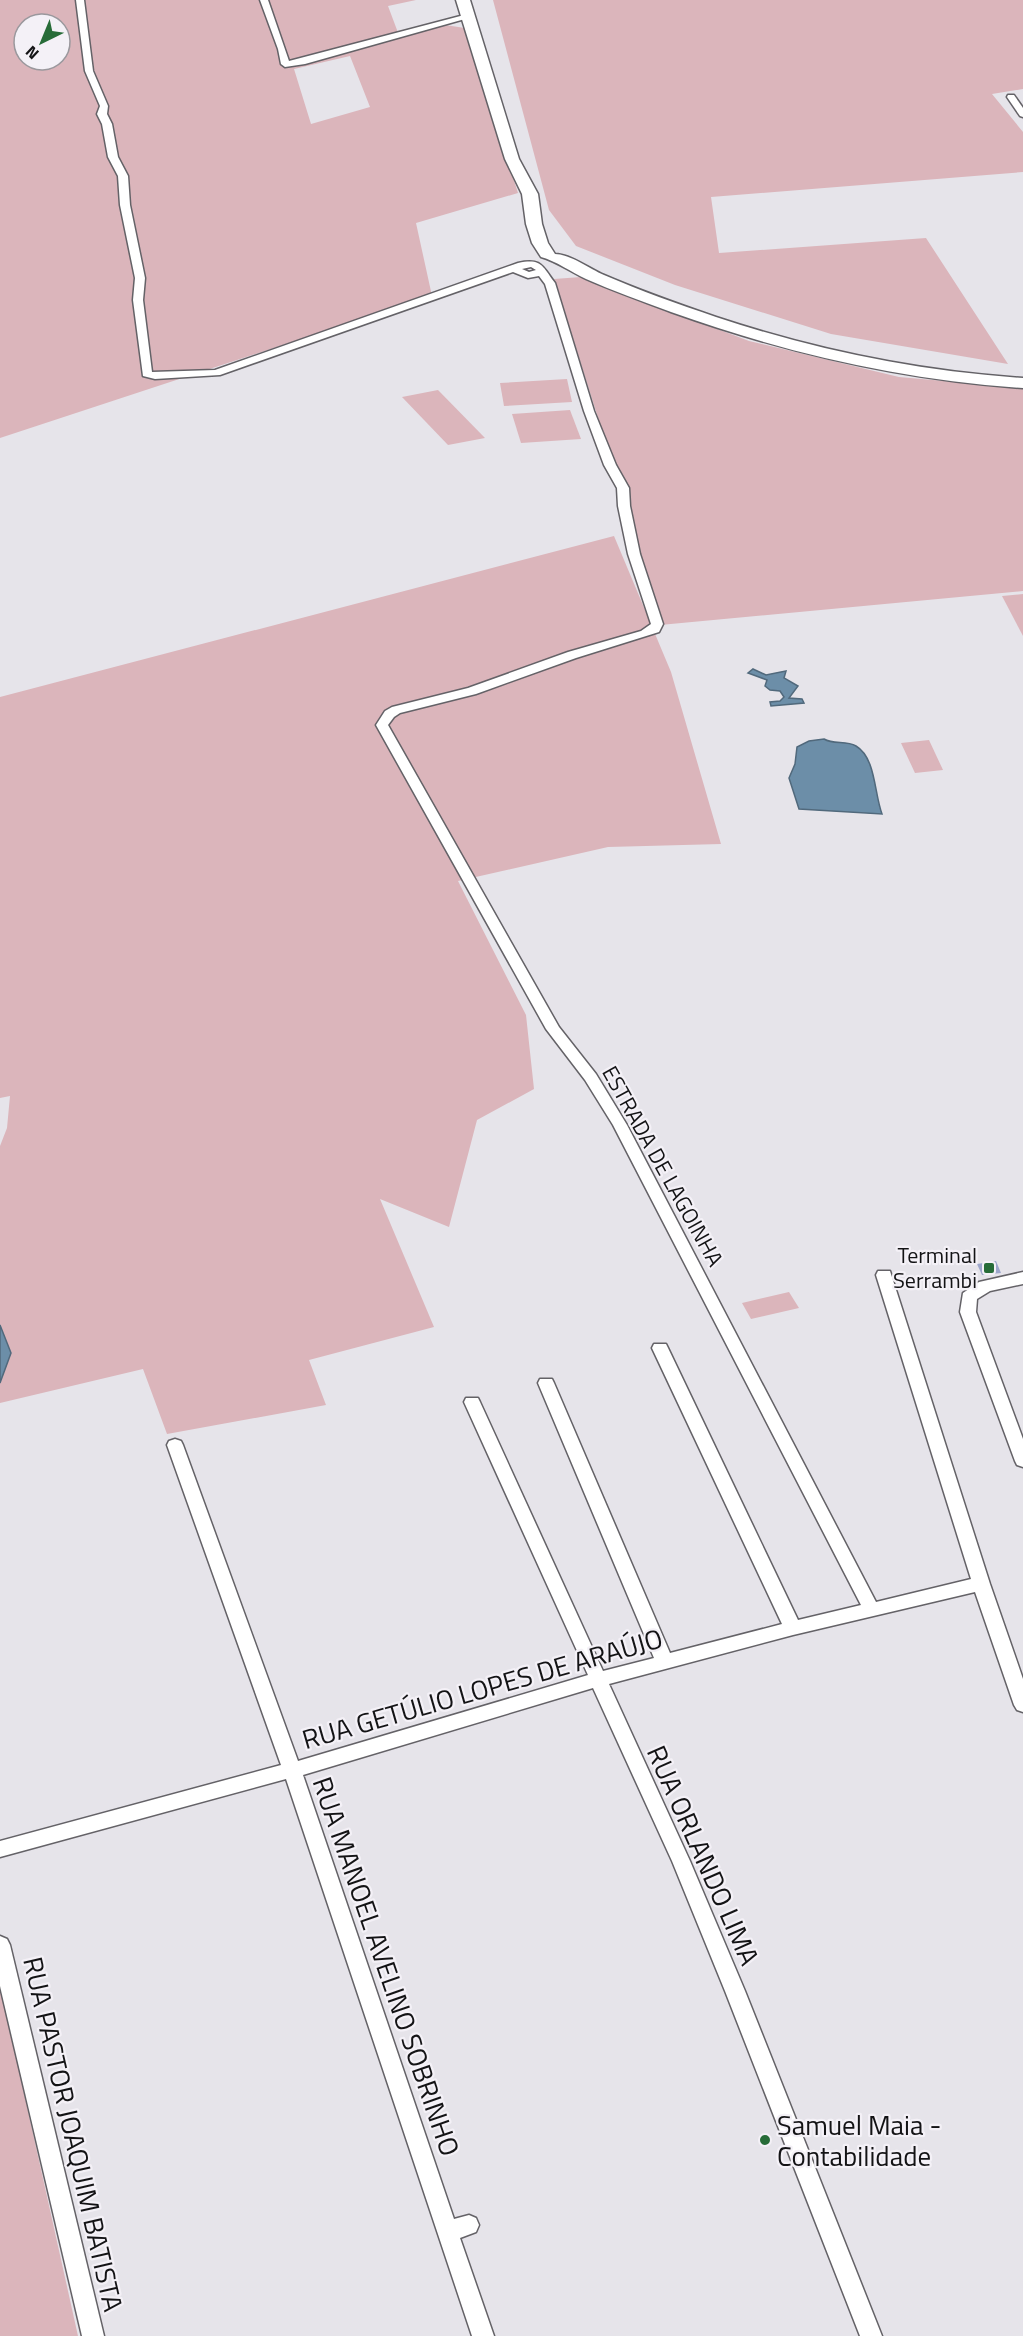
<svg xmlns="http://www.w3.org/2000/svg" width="1023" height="2336" viewBox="0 0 1023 2336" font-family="'Titillium Web',sans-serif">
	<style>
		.green { fill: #dbb5bb; fill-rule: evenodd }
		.water { fill: #6c8ea8; stroke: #51697c; stroke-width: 1.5 }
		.building { fill: #9ea7cc }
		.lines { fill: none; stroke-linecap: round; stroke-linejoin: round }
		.minor-casing { stroke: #646267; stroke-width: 3 }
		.primary-casing { stroke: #646267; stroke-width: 3 }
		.minor { fill: #fff; fill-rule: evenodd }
		.primary { fill: #fff; fill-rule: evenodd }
		.poi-dot { fill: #276c38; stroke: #f4f1f7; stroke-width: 2 }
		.labels { text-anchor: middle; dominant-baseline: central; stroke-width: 4.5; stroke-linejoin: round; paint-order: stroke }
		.street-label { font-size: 22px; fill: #131315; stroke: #f4f1f7 }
		.poi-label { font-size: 22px; fill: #131315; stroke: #f4f1f7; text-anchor: end }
		.near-street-label { font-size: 27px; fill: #131315; stroke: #f4f1f7 }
		.near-poi-label { font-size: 27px; fill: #131315; stroke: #f4f1f7; text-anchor: start }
	</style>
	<rect width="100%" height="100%" fill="#e6e4ea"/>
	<g class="green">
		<path d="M0 0H416L388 6 400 38 445 25 465 28 518 193 416 223 432 296 0 438ZM24 24H60V60H24ZM350 56 370 107 311 124 294 69Z"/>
		<path d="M493 0H1023V89L992 94 1023 132V172L711 197 719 253 926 238 1008 364 831 334 675 285 576 246 549 210Z"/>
		<path d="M581 277 749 341 899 377 1023 388V591L660 625 639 547 554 279Z"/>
		<path d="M567 379 572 402 504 406 500 383Z"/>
		<path d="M438 390 485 438 448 445 402 397Z"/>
		<path d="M570 410 581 439 521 443 512 414Z"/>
		<path d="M614 536 671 672 721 844 608 847 458 881 526 1015 534 1089 477 1120 449 1227 380 1199 434 1327 309 1360 326 1405 167 1434 143 1369 0 1403V1383L11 1353 0 1325V1146L7 1128 10 1096 0 1098V697Z"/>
		<path d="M1023 594V636L1002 596Z"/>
		<path d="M929 740 943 770 915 773 901 743Z"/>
		<path d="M789 1292 799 1308 751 1319 742 1303Z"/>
		<path d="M0 1985 78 2336H0Z"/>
	</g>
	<g class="water">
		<path d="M753 669 766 675 786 671 784 678 798 686 789 698 802 699 804 703 771 706 770 702 780 701 784 697 780 691 770 690 765 686 767 680 748 673Z"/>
		<path d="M824 739C834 745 846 740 856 746 876 758 874 793 882 814L799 809 789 778 795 764 797 747 809 741Z"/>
		<path d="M0 1325 11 1353 0 1383Z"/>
	</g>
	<path class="building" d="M996 1261 1001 1273 982 1275 977 1264Z"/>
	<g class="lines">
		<g class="minor-casing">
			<g id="minor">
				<path d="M76 0H84L93 71 108 106 107 114 112 124 118 157 128 176 130 205 145 278 143 300 152 372 215 370 518 263C542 258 542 266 555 283L594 411 616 465 629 488 630 506 640 554 663 624 659 632 576 658 476 694 400 713 394 717 388 725 559 1027 596 1074 627 1125 876 1602 971 1579 876 1275 878 1271H890L990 1584 1023 1679V1712L1017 1710 1014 1705 975 1592 793 1635 609 1684 690 1861 745 1991 882 2336H860L725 1991 672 1861 593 1688 303 1775 454 2219 469 2215 476 2218 479 2225 476 2232 460 2238 494 2336H472L286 1779 0 1857V1841L281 1765 167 1445 169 1441 175 1439 181 1441 183 1445 298 1761 588 1675 464 1402 466 1398H478L480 1402 603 1671 654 1658 538 1383 540 1379H552L554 1383 670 1653 782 1624 652 1348 654 1344H666L668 1348 798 1620 861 1605 613 1125 585 1080 546 1029 376 725 385 711 392 707 468 688 568 652 641 631 651 624 628 554 618 506 617 488 604 465 584 411 545 284 539 276 528 278 513 272 220 375 155 379 143 376 133 300 135 278 120 205 118 176 108 157 102 124 97 114 100 106 85 71ZM531 267 536 270 529 272 522 269Z"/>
				<path d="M260 0H268L289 61 468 14 472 17 305 64 285 67 281 64 278 49Z"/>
				<path d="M1008 95H1014L1023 108V117L1020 116 1007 97Z"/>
				<path d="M1023 1272V1284L990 1291 977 1299 976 1312 1023 1439V1467L1017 1465 1015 1461 960 1312 963 1293 979 1282Z"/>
				<path d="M0 1936 7 1939 10 1945 104 2336H82L0 1986Z"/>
			</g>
		</g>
		<g class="primary-casing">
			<path id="primary" d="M456 0H470L519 159 538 194 542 224 548 243 555 254C570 254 590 269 604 275 641 291 678 304 716 317 816 350 917 371 1023 378V388C901 380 786 353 671 312 642 301 613 291 586 279 571 272 556 261 541 257L532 243 526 224 522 194 505 159Z"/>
		</g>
		<use href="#minor" class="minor"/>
		<use href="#primary" class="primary"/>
	</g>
	<g class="poi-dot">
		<rect x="983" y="1262" width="12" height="12" rx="3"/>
		<circle cx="765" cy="2140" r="6"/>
	</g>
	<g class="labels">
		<g class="street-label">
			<text transform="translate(663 1166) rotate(61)">ESTRADA DE LAGOINHA</text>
		</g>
		<g class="poi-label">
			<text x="977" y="1255">Terminal<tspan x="977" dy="25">Serrambi</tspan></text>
		</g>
		<g class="near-street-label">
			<text transform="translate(482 1688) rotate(-16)">RUA GETÚLIO LOPES DE ARAÚJO</text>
			<text transform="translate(704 1855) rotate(66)">RUA ORLANDO LIMA</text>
			<text transform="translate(387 1966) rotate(71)">RUA MANOEL AVELINO SOBRINHO</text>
			<text transform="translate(74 2134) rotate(77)">RUA PASTOR JOAQUIM BATISTA</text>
		</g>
		<g class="near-poi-label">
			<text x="777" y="2124">Samuel Maia -<tspan x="777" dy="31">Contabilidade</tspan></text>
		</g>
	</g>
	<g transform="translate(42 42) rotate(223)"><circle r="28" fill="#f4f1f7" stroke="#9a989d" stroke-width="1.5"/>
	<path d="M0-4.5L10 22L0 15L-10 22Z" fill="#276c38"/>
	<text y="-9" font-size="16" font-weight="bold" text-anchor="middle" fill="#131315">N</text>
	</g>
</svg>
